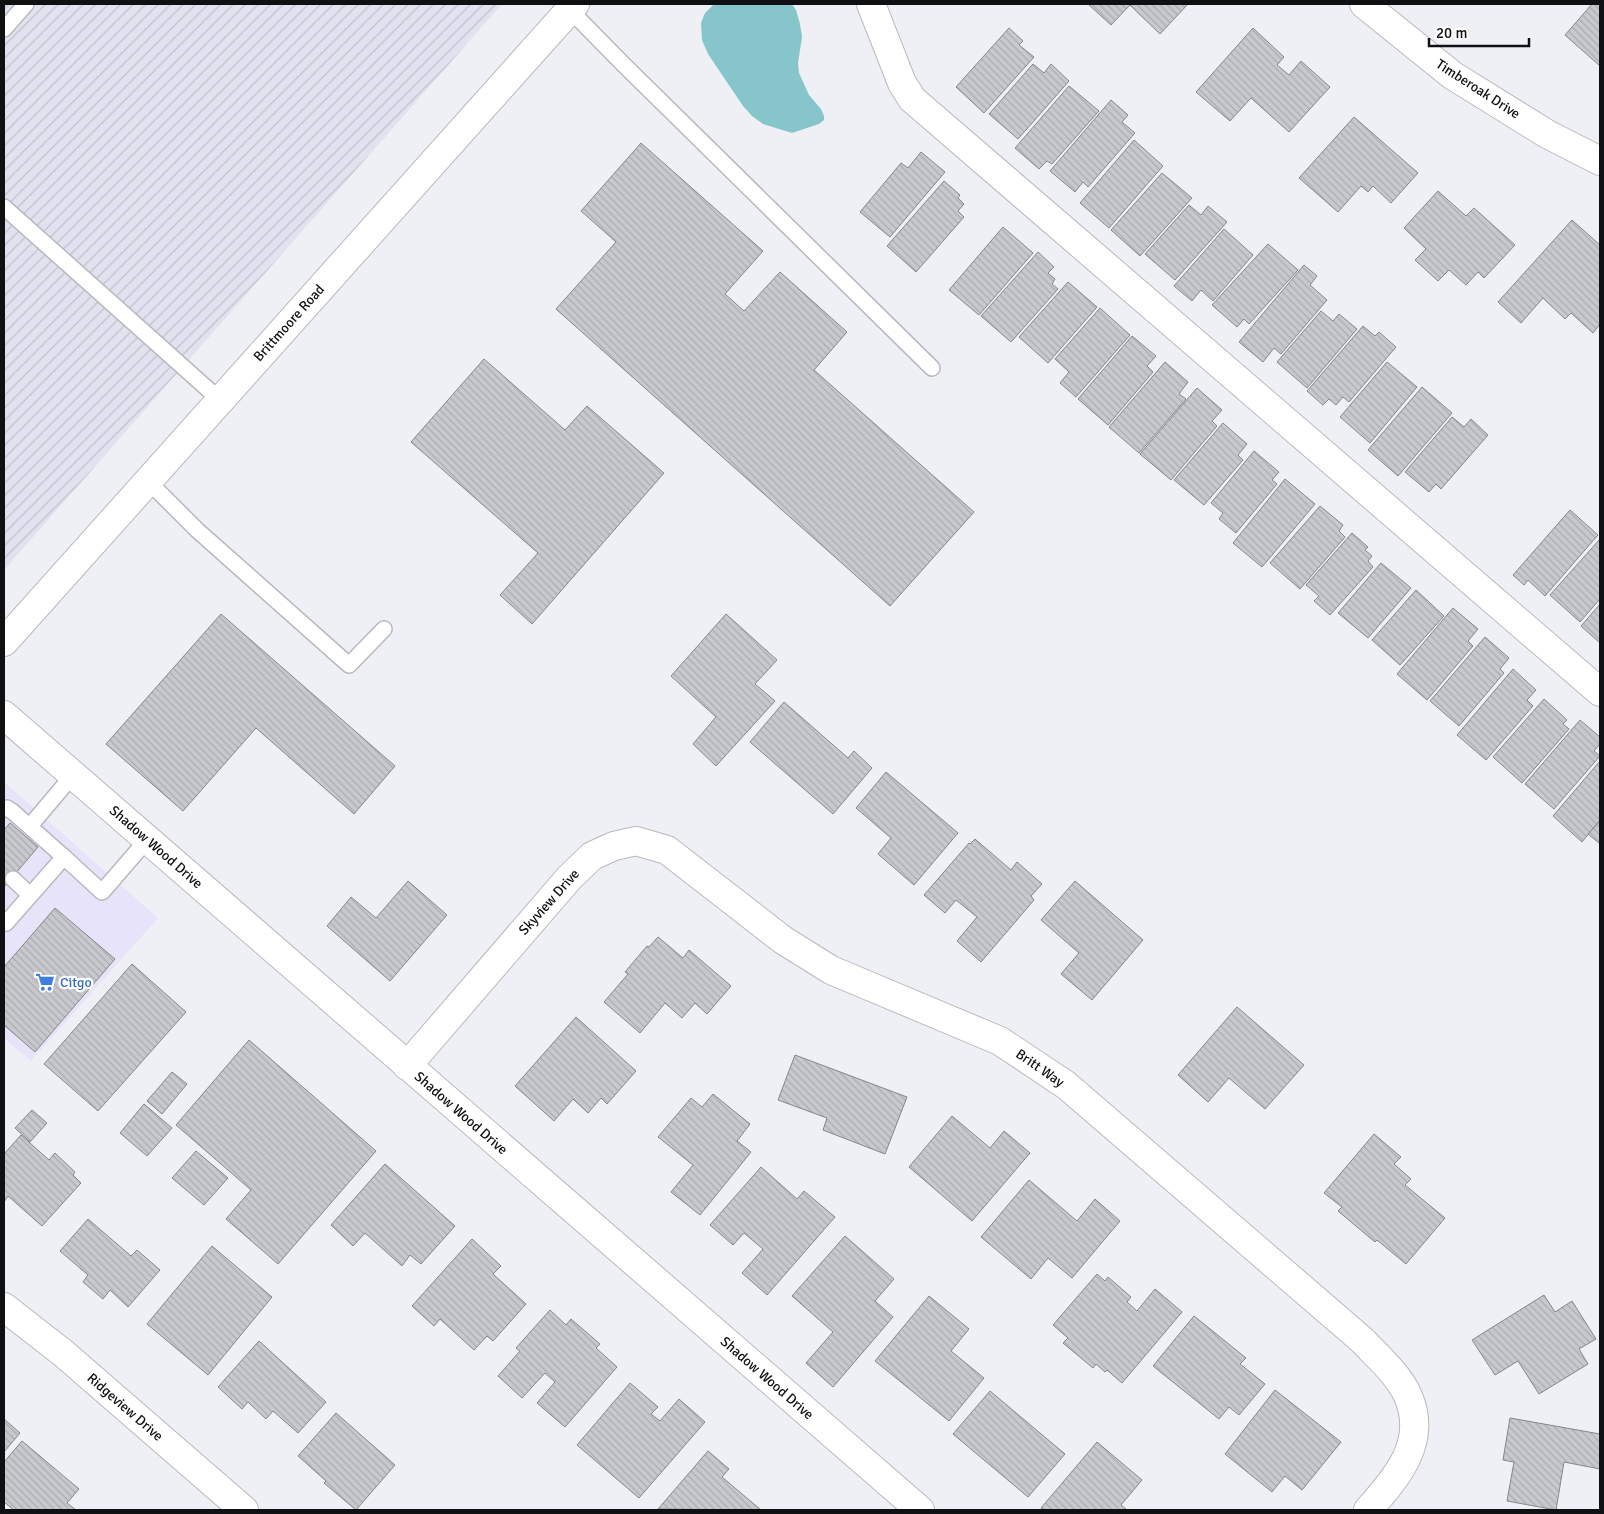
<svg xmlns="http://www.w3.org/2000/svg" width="1604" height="1514" viewBox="0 0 1604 1514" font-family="Signika,sans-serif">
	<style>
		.commercial { fill: #e7e4fa }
		.industrial { fill: url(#industrial-furrows) }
		.water { fill: #86c6cb }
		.building { fill: url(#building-back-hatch); stroke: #85868b }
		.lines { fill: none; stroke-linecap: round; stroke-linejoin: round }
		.service-casing { stroke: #b8b9be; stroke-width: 18 }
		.minor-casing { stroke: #b8b9be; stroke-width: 30 }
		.tertiary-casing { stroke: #b8b9be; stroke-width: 30 }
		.secondary-casing { stroke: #b8b9be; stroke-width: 30 }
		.service { stroke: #fff; stroke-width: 15 }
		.minor { stroke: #fff; stroke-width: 28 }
		.tertiary { stroke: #fff; stroke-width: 28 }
		.secondary { stroke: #fff; stroke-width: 28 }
		.labels { text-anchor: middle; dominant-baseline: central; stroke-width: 4.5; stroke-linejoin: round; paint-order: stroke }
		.street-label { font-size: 14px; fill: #0f1012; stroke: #fff }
		.shop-label { font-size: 14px; fill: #366cbe; stroke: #fff; text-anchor: start }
	</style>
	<defs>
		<pattern id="industrial-furrows" width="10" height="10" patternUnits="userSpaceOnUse" patternTransform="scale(1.25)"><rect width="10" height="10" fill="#e0e3ef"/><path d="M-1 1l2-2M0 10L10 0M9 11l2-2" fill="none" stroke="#bfc2cc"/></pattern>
		<pattern id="building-back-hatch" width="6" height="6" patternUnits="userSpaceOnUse" patternTransform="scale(1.25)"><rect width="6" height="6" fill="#c8c9ce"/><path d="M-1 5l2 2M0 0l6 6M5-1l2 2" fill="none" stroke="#abacb0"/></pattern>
	</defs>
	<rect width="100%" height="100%" fill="#eff0f6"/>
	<path class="commercial" d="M4 782 158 918 31 1061 4 1038Z"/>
	<path class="industrial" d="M4 4H502L4 570Z"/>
	<path class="water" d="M714 4H792L796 10 800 24 802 37 798 63 799 73 809 95 821 109 824 116V120L819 124 792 133 763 124 752 116 743 106 708 54 702 40 701 23 705 13Z"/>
	<g class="building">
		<path d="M1090 4H1188L1160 34 1130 5 1111 25 1089 5Z"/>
		<path d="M1592 4H1600V66L1565 35Z"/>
		<path d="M1009 28 1023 41 1019 45 1034 57 984 113 956 87Z"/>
		<path d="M1253 28 1284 57 1277 65 1289 75 1301 61 1330 87 1289 132 1251 98 1230 121 1196 92Z"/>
		<path d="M1033 64 1044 73 1051 64 1069 81 1018 139 989 114Z"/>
		<path d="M1069 86 1099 111 1052 164 1047 161 1039 169 1015 148Z"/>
		<path d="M1111 100 1128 115 1122 122 1135 133 1088 187 1083 182 1075 192 1050 171Z"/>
		<path d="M1354 117 1418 173 1391 203 1373 186 1368 192 1361 186 1338 212 1299 178Z"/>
		<path d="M1134 140 1163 166 1109 228 1080 203Z"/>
		<path d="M641 143 763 251 725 294 744 311 780 272 847 332 814 370 974 512 890 606 556 309 616 242 581 211Z"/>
		<path d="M921 152 945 172 890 237 860 212 901 163 908 168Z"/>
		<path d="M1162 173 1192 198 1140 256 1111 230Z"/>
		<path d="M944 181 960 195 958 198 964 204 958 211 964 217 916 272 887 246Z"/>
		<path d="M1438 191 1466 216 1474 208 1515 245 1484 278 1478 272 1466 285 1449 270 1438 281 1415 260 1426 249 1404 228Z"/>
		<path d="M1189 205 1201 215 1208 206 1227 222 1175 280 1145 254Z"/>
		<path d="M1572 220 1600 245V324L1593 333 1571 313 1565 319 1543 298 1521 323 1498 302Z"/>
		<path d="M1003 227 1033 253 979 315 949 290Z"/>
		<path d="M1224 229 1253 255 1213 301 1201 290 1192 301 1174 286Z"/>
		<path d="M1268 244 1298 270 1249 324 1244 319 1237 327 1212 305Z"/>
		<path d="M1038 252 1054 267 1048 273 1055 279 1052 284 1058 289 1011 342 981 316Z"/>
		<path d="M1304 265 1317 276 1310 285 1327 300 1281 354 1274 348 1263 362 1239 342Z"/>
		<path d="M1068 282 1097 307 1048 363 1019 337Z"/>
		<path d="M1100 308 1130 335 1076 397 1060 383 1069 372 1055 359Z"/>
		<path d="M1321 311 1333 321 1339 314 1357 329 1307 388 1277 362Z"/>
		<path d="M1363 326 1375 336 1379 332 1396 347 1349 402 1343 397 1336 405 1329 399 1323 405 1307 391Z"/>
		<path d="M1132 336 1156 356 1147 366 1153 372 1108 425 1078 399Z"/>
		<path d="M484 359 565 430 587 406 664 473 532 624 500 595 538 553 411 442Z"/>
		<path d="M1165 362 1188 382 1179 394 1186 399 1139 453 1109 427Z"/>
		<path d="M1387 362 1417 387 1370 443 1340 417Z"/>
		<path d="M1422 387 1452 413 1398 476 1368 450Z"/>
		<path d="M1197 388 1222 410 1212 421 1217 426 1171 480 1140 454Z"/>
		<path d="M1452 417 1464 427 1471 419 1488 435 1441 489 1436 484 1429 492 1405 472Z"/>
		<path d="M1223 423 1247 444 1238 455 1243 460 1204 505 1174 480Z"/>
		<path d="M1254 451 1279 472 1272 480 1277 484 1236 533 1219 519 1223 513 1211 503Z"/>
		<path d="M1285 479 1315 504 1262 567 1233 543Z"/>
		<path d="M1320 506 1343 525 1339 531 1345 537 1300 589 1270 563Z"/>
		<path d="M1570 510 1598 535 1545 596 1528 580 1524 585 1513 575Z"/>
		<path d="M1352 533 1368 547 1365 550 1372 556 1368 561 1373 567 1330 615 1314 601 1319 596 1306 585Z"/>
		<path d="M1600 539V599L1580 622 1550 595Z"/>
		<path d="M1381 563 1411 588 1368 638 1338 613Z"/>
		<path d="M1416 590 1444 616 1400 665 1372 640Z"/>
		<path d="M1600 604V643L1581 626Z"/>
		<path d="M1453 608 1478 629 1468 641 1473 646 1427 700 1397 674Z"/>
		<path d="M221 614 395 766 354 814 256 728 183 811 106 744Z"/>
		<path d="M726 614 777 660 755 684 775 701 716 766 693 744 716 717 671 676Z"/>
		<path d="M1485 637 1509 658 1500 669 1504 673 1459 726 1430 701Z"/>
		<path d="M1513 669 1536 690 1527 700 1533 706 1486 760 1457 735Z"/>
		<path d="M1544 699 1567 720 1563 724 1569 729 1522 783 1493 757Z"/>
		<path d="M784 702 848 758 854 751 872 768 833 814 750 742Z"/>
		<path d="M1580 720 1600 737V744L1594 751 1600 756 1554 809 1525 784Z"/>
		<path d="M1600 761V820L1582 842 1553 816Z"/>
		<path d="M886 772 958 833 914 885 878 854 891 838 856 808Z"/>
		<path d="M1600 821V844L1588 834Z"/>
		<path d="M10 823 38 847 4 887V830Z"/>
		<path d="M975 839 1011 870 1017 862 1042 884 1031 896 1034 900 981 962 957 941 977 917 956 900 945 913 924 895 969 843 970 844Z"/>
		<path d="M408 881 447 915 390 981 327 926 351 897 376 918Z"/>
		<path d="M1075 881 1143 940 1092 1000 1061 974 1079 953 1041 920Z"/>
		<path d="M55 908 115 959 35 1052 4 1025V967Z"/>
		<path d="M658 937 683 958 689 950 731 986 707 1014 695 1003 682 1018 665 1003 640 1033 604 1002 628 974 625 972 647 946 649 947Z"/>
		<path d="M132 964 186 1012 98 1111 44 1064Z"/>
		<path d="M1237 1007 1304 1065 1265 1109 1229 1078 1208 1102 1178 1075Z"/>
		<path d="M576 1017 636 1071 607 1104 601 1098 588 1113 573 1099 554 1121 515 1086Z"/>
		<path d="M249 1040 376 1151 278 1264 226 1219 251 1190 176 1125Z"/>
		<path d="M795 1055 907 1097 885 1154 823 1130 827 1118 778 1100Z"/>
		<path d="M172 1072 187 1084 162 1114 147 1101Z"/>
		<path d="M713 1094 750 1124 737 1141 751 1152 700 1215 671 1192 693 1165 658 1137 691 1098 702 1107Z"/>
		<path d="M144 1104 172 1128 147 1156 120 1133Z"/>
		<path d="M32 1110 47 1123 30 1142 15 1128Z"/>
		<path d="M952 1116 990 1148 1004 1131 1030 1153 972 1221 909 1167Z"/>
		<path d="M1374 1134 1401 1157 1394 1164 1411 1179 1405 1185 1445 1218 1406 1264 1377 1240 1375 1242 1338 1211 1342 1207 1324 1193Z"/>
		<path d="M21 1135 49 1160 55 1153 75 1172 73 1175 81 1183 42 1226 8 1196 4 1202V1154Z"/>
		<path d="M196 1151 228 1178 204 1205 172 1178Z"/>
		<path d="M385 1164 455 1226 421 1264 410 1255 402 1266 365 1233 353 1246 331 1225Z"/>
		<path d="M761 1167 797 1199 804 1191 835 1217 767 1295 742 1273 763 1249 744 1233 733 1245 710 1225Z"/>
		<path d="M1029 1180 1077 1221 1095 1199 1120 1221 1072 1278 1048 1258 1031 1279 981 1237Z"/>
		<path d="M88 1219 131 1256 137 1250 160 1270 128 1307 110 1290 103 1299 83 1282 88 1275 60 1251Z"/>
		<path d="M845 1236 894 1279 875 1301 893 1317 833 1387 806 1363 833 1332 792 1296Z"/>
		<path d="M472 1239 501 1266 493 1274 526 1304 493 1341 487 1336 474 1350 440 1319 434 1326 412 1306Z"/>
		<path d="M212 1246 272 1297 208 1375 147 1324Z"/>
		<path d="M1097 1274 1105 1281 1108 1277 1131 1297 1127 1302 1137 1311 1155 1289 1182 1312 1122 1383 1107 1370 1105 1372 1096 1364 1093 1368 1063 1343 1068 1338 1053 1325Z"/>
		<path d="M1544 1295 1555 1312 1572 1301 1596 1339 1579 1349 1588 1364 1539 1394 1518 1361 1495 1375 1472 1340Z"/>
		<path d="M929 1296 969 1329 951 1351 984 1378 949 1421 875 1361Z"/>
		<path d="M550 1310 566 1325 571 1319 600 1344 596 1348 617 1367 565 1427 537 1403 555 1382 545 1373 522 1398 498 1376 520 1351 516 1348Z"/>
		<path d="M1194 1316 1246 1358 1240 1364 1265 1384 1239 1415 1229 1407 1219 1419 1153 1366Z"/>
		<path d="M259 1341 326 1402 298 1433 273 1411 266 1419 248 1402 242 1409 218 1387Z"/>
		<path d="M630 1383 658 1407 651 1414 660 1421 679 1399 705 1422 639 1498 577 1445Z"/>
		<path d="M1275 1390 1341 1442 1302 1490 1285 1476 1272 1492 1225 1454Z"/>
		<path d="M990 1391 1065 1454 1028 1497 953 1434Z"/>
		<path d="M336 1413 395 1465 356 1510 324 1483 326 1481 298 1456Z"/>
		<path d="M1510 1418 1600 1434V1469L1564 1462 1556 1510 1507 1501 1514 1462 1503 1460Z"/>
		<path d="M4 1419 20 1433 4 1452Z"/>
		<path d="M22 1441 79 1489 67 1503 76 1510H14L4 1502V1462Z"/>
		<path d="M1097 1442 1142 1480 1121 1505 1127 1510H1044L1041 1508Z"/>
		<path d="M708 1451 729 1469 722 1477 761 1510 658 1509Z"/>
	</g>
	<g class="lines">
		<g class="service-casing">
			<g id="service">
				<path d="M565 5 624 65 932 368"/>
				<path d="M4 29 26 4"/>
				<path d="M4 207 220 400"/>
				<path d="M148 481 197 530 349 665 384 629"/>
				<path d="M4 809 7 808 13 812 64 857"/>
				<path d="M30 826 73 775"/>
				<path d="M13 879 30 895"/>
				<path d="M4 922 6 923 64 857 102 892 147 840"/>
			</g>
		</g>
		<g class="minor-casing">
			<g id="minor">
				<path d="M871 4 902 83 912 99 1600 692"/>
				<path d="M1364 4 1452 75 1547 134 1600 161"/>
				<path d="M407 1066 570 877 592 856 614 846 636 841 667 850 783 940 831 970 1000 1041 1066 1085 1362 1340C1377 1356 1399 1375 1408 1396 1428 1442 1397 1477 1368 1510"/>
				<path d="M4 1307 63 1353 244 1510"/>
			</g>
		</g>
		<g class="tertiary-casing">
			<path id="tertiary" d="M4 715 920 1510"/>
		</g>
		<g class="secondary-casing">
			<path id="secondary" d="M4 642 575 4"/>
		</g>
		<use href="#service" class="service"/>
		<use href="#minor" class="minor"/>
		<use href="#tertiary" class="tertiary"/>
		<use href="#secondary" class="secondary"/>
	</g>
	<defs>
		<g id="supermarket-bare" transform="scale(1.5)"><path d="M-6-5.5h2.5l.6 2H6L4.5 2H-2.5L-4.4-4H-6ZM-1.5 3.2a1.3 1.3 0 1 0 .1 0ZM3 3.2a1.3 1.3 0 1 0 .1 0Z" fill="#3f7fe0" stroke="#fff" stroke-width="2.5" paint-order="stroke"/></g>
	</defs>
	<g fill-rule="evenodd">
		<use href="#supermarket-bare" x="45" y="982"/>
	</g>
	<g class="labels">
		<g class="street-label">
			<text transform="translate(1478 89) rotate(33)">Timberoak Drive</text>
			<text transform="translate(289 323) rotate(-48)">Brittmoore Road</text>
			<text transform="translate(156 847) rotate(41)">Shadow Wood Drive</text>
			<text transform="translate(549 902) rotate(-48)">Skyview Drive</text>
			<text transform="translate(1040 1068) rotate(35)">Britt Way</text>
			<text transform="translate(461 1113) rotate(41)">Shadow Wood Drive</text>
			<text transform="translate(767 1378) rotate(41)">Shadow Wood Drive</text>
			<text transform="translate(125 1407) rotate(41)">Ridgeview Drive</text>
		</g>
		<g class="shop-label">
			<text x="60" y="982">Citgo</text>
		</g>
	</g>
	<rect width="1604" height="1514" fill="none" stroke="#0f1012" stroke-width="10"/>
	<path d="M1429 38v8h100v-8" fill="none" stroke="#0f1012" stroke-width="2.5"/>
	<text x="1436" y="38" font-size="15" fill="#0f1012" stroke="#ffffff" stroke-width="4" paint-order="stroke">20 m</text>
</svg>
